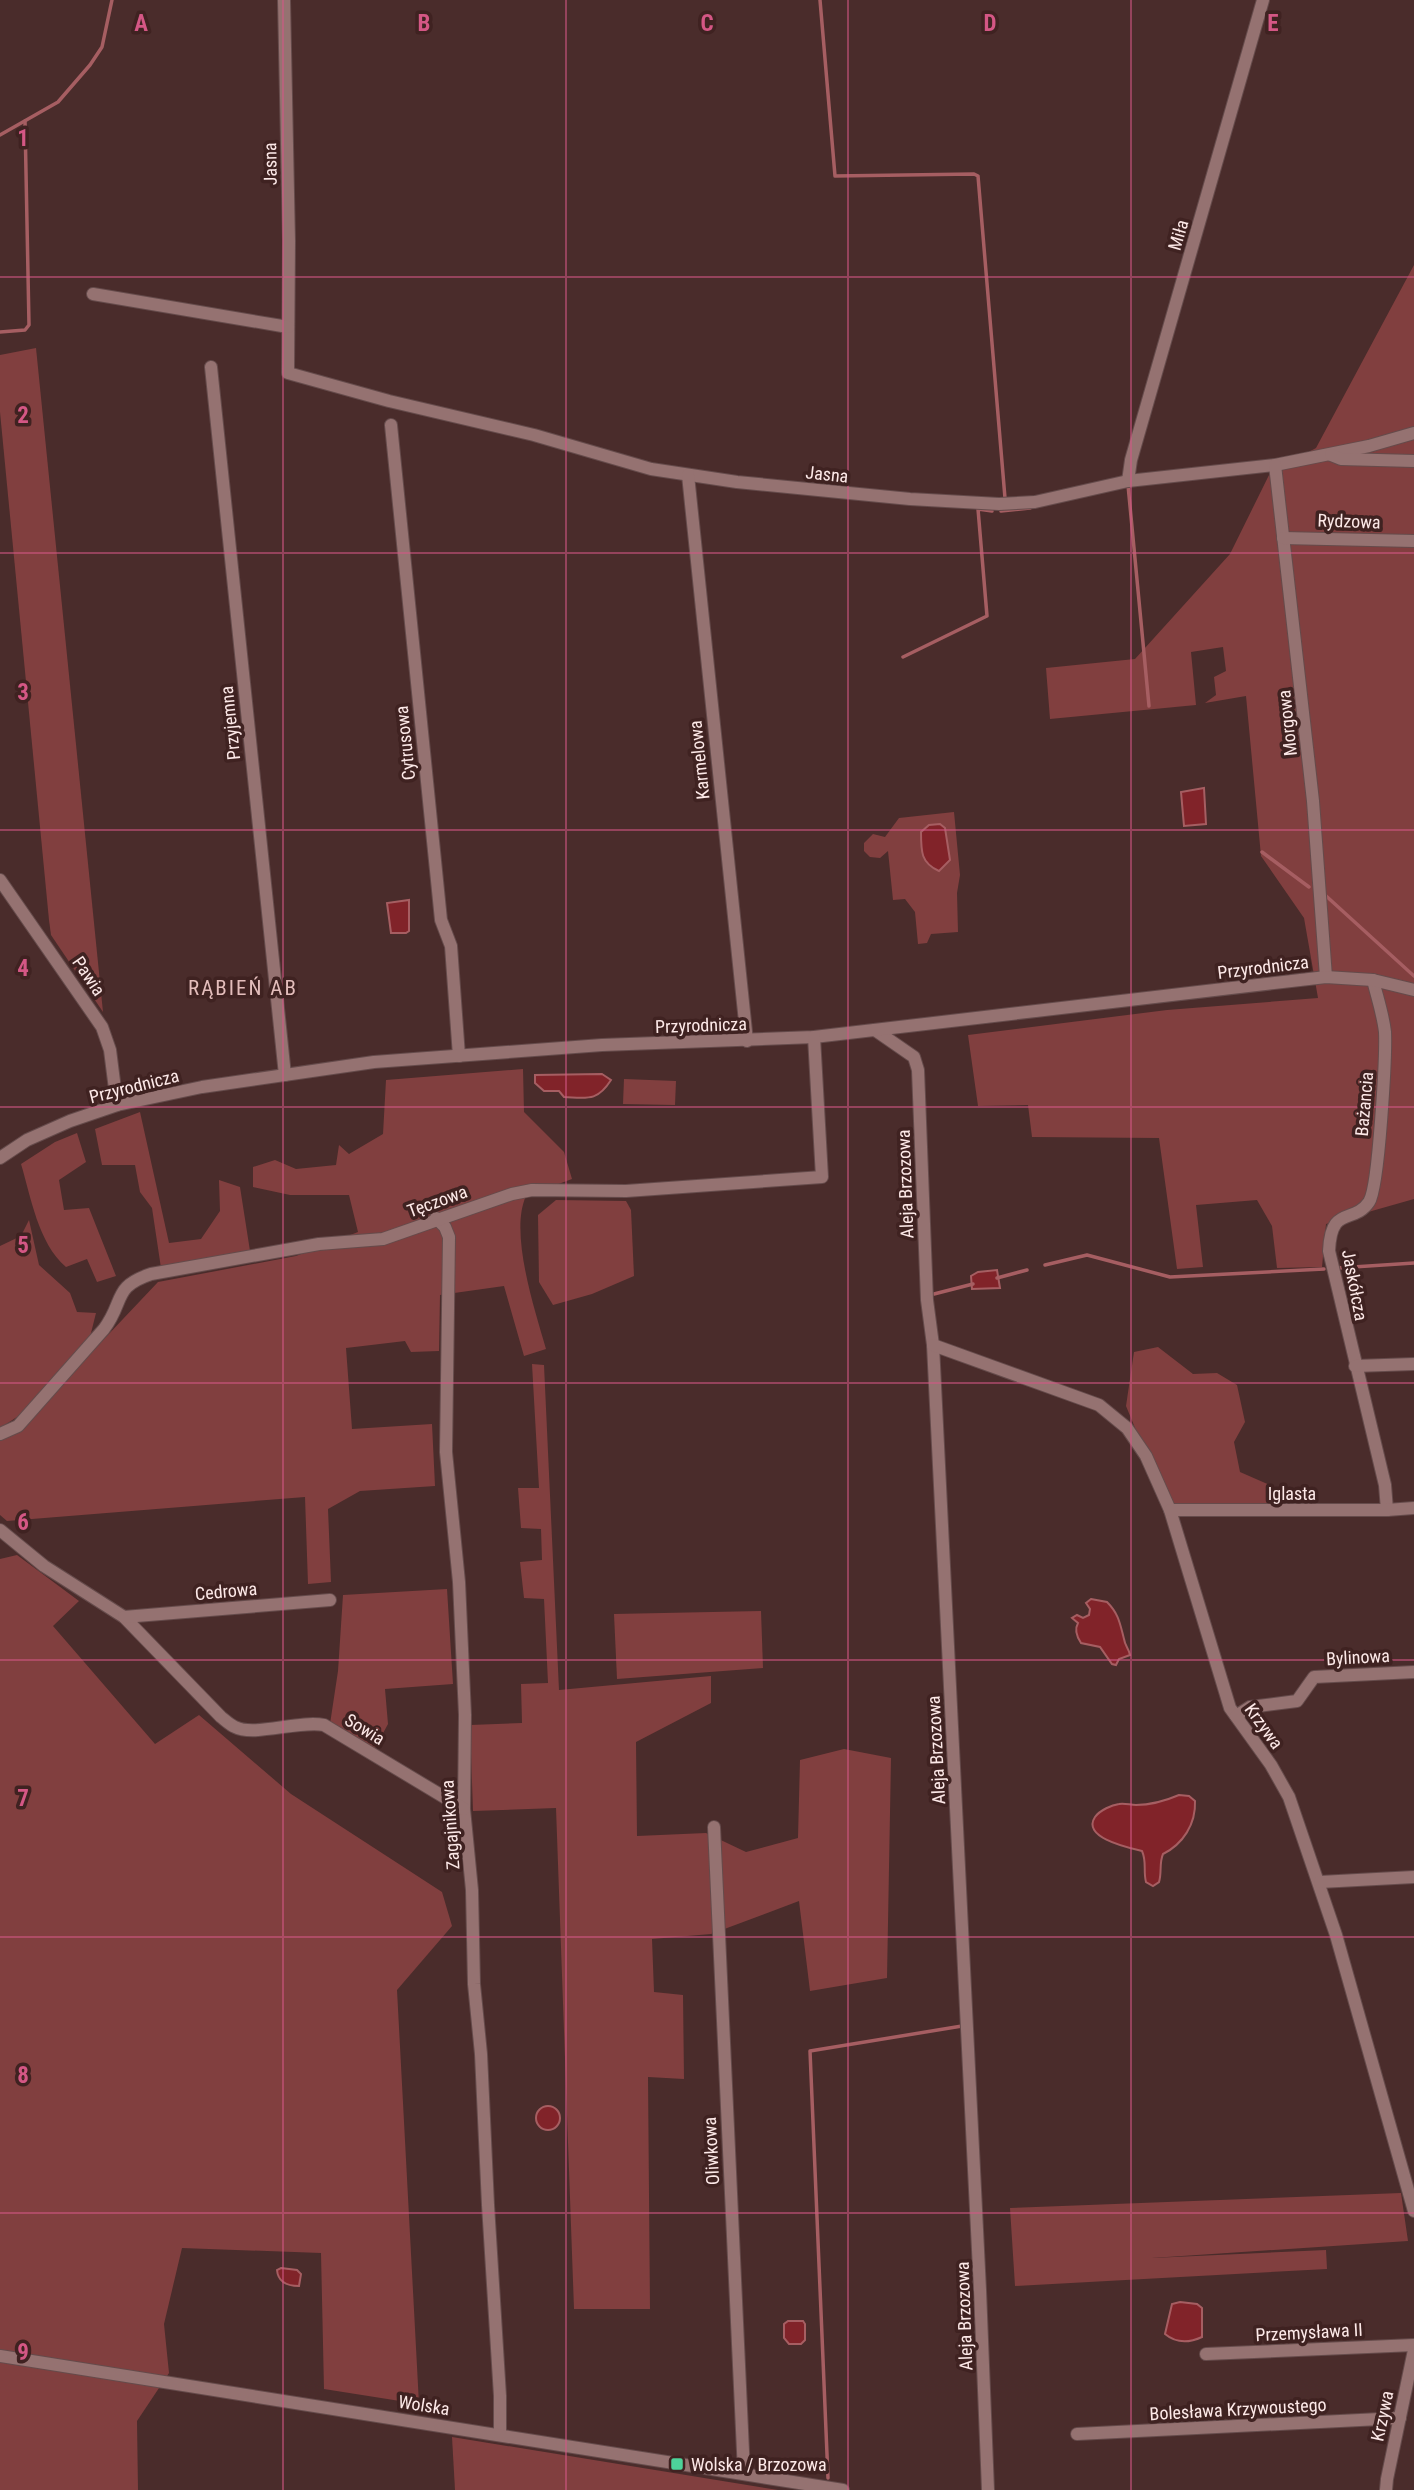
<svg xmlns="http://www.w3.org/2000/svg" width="1414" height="2490" viewBox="0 0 1414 2490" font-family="'Roboto Condensed',sans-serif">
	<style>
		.green { fill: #813f3f }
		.water { fill: #812329; stroke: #a65e62; stroke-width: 2 }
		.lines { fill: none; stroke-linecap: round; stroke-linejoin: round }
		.stream { stroke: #a65e62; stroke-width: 3.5 }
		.minor-casing { stroke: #654b4b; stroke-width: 14 }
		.minor { stroke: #957271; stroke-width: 12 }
		.grid { fill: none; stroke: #d45785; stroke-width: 2; stroke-opacity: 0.55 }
		.poi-dot { fill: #4dd39a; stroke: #3f2221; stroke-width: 2.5 }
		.labels { text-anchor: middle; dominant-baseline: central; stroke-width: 7; stroke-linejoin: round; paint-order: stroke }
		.street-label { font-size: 18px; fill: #fde9e8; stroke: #3f2221 }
		.poi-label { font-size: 18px; fill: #fde9e8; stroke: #3f2221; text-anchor: start }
		.quarter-label { font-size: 21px; letter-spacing: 2px; fill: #e3bdbb; stroke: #3f2221 }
		.grid-label { font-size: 23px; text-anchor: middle; font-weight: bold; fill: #d45785; stroke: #3f2221; stroke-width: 7; stroke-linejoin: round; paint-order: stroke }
	</style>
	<rect width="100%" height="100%" fill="#4a2c2b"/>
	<g class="green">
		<path d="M1414 265V1199L1326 1224 1322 1267 1277 1268 1272 1226 1257 1200 1196 1205 1203 1267 1177 1269 1159 1138 1032 1137 1028 1105 978 1106 968 1035 1167 1010 1318 998 1304 918 1261 856 1246 696 1205 703 1216 695 1214 677 1226 671 1223 647 1191 652 1196 705 1050 719 1046 668 1135 659 1230 554 1270 473 1316 448Z"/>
		<path d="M36 348 103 1012 51 935 49 920 0 412V355Z"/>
		<path d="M954 812 960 875 957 893 958 932 931 934 927 943 918 944 915 912 905 899 893 900 888 851 880 858 870 857 864 851V843L873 834 885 837 899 818Z"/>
		<path d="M523 1069 524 1112 564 1152 572 1179 526 1196C509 1233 535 1310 546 1349L524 1356 504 1286 440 1295 439 1351 411 1352 405 1341 346 1348 352 1429 432 1424 435 1486 360 1491 328 1509 331 1582 308 1584 305 1497 7 1521 0 1515V1441L18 1430 158 1282 296 1256 358 1232 349 1195H290L253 1187V1167L275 1160 296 1169 336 1165 339 1145 349 1154 383 1134 386 1080Z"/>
		<path d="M624 1079 676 1081 675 1105 623 1104Z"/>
		<path d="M140 1112 169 1243 201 1239 220 1211 219 1180 240 1187 250 1251 161 1268 152 1208 140 1192 135 1165H102L95 1129Z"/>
		<path d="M77 1133 86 1162 59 1180 64 1210 89 1208 116 1276 97 1282 87 1259 66 1267C38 1243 31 1197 21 1164L55 1142Z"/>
		<path d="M556 1200 626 1201 631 1210 634 1276 592 1294 553 1305 539 1282 538 1215Z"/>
		<path d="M29 1220 39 1265 70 1293 77 1312 96 1313 89 1341 20 1415 0 1428V1246L21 1236Z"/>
		<path d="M1158 1347 1193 1374 1217 1373 1237 1385 1245 1422 1234 1442 1240 1472 1279 1489 1284 1504 1166 1503 1126 1406 1134 1352Z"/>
		<path d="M532 1364 544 1365 559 1690 711 1676V1703L636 1742 637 1836 706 1833 746 1852 798 1838 800 1760 844 1749 891 1758 887 1978 810 1991 799 1901 711 1934 652 1939 654 1992 683 1995 684 2079 648 2077 650 2309H574L556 1808 473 1811 470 1725 522 1723 521 1684 548 1683 544 1599 524 1598 520 1562 542 1560 541 1529 521 1528 518 1488H539Z"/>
		<path d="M17 1555 79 1601 53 1626 155 1744 199 1715 291 1794 442 1892 452 1926 397 1990 419 2404 324 2389 321 2253 182 2248 164 2324 169 2373 137 2421 138 2490H0V1559Z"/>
		<path d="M447 1589 453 1684 385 1689 388 1724 375 1748 330 1724 338 1671 343 1595Z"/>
		<path d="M761 1611 763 1668 617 1679 614 1614Z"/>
		<path d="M1401 2193 1408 2241 1152 2258 1326 2250 1327 2269 1015 2286 1010 2208Z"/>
		<path d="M452 2437 778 2490H455Z"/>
	</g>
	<g class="water">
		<path d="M1204 788 1206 824 1184 826 1181 792Z"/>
		<path d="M940 824 945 828 950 860 939 871C921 863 921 852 921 832L929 825Z"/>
		<path d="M409 900V931L406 933H391L387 903Z"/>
		<path d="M602 1074 611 1080C597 1102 587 1098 564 1097L559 1091H544L535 1083V1075Z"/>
		<path d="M997 1270 1000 1288 972 1289 971 1276 978 1272Z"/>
		<path d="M1091 1599 1107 1602C1119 1614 1120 1624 1124 1639 1125 1646 1129 1649 1130 1655L1119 1659 1116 1665 1112 1664 1100 1647 1081 1643C1077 1637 1074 1630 1078 1623L1072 1618 1077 1615 1083 1618 1089 1615 1090 1609 1086 1603Z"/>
		<path d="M1179 1795 1189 1796 1195 1801C1196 1824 1183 1844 1163 1854 1159 1863 1162 1873 1159 1882L1153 1886 1146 1882C1143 1871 1147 1862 1142 1851 1130 1848 1081 1838 1095 1817 1100 1810 1112 1805 1119 1804 1125 1803 1130 1805 1136 1805 1152 1805 1165 1801 1179 1795Z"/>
		<circle cx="548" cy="2118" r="12"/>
		<path d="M281 2268 297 2270 301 2274 299 2286C288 2286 278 2282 277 2270Z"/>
		<path d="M1180 2302 1197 2304 1202 2308V2337C1189 2343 1177 2344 1165 2334L1172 2304Z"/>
		<path d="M788 2321H803L805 2324V2340L801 2344H789L784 2338V2324Z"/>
	</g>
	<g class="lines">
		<g class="stream">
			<path d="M820 0 835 176 974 174 978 176 1005 498"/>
			<path d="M0 135 58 102 90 65 102 47 112 0"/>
			<path d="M0 332 25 330 29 325 25 121"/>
			<path d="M1128 485 1149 706"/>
			<path d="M1001 511 1030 508"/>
			<path d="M903 657 987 616 978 509 992 511"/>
			<path d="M1262 852 1309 887"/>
			<path d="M1325 895 1414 976"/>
			<path d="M1045 1265 1087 1255 1170 1277 1324 1269"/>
			<path d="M1338 1268 1414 1263"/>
			<path d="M997 1278 1027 1270"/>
			<path d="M934 1294 973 1284"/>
			<path d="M828 2478 810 2051 962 2026"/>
		</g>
		<g class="minor-casing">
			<g id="minor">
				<path d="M284 0 289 241 288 373 389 401 534 435 651 469 737 482 910 499 999 504 1035 502 1128 481 1275 465 1369 446 1414 433"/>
				<path d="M93 294 288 327"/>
				<path d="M211 367 285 1075"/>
				<path d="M391 425 441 920 451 946 459 1056"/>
				<path d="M1331 455 1341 459 1414 461"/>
				<path d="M1275 465 1313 801 1326 977"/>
				<path d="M688 475 747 1041"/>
				<path d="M1128 481 1131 460 1263 0"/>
				<path d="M1283 538 1414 541"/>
				<path d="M0 880 102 1027 110 1050 117 1105"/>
				<path d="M1373 980C1377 997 1383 1014 1385 1032 1386 1055 1379 1187 1369 1202 1353 1225 1331 1204 1329 1251L1385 1485 1387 1510"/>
				<path d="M875 1030 914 1057 918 1070 927 1300 933 1345 980 2290 988 2490"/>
				<path d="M0 1158 27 1140 70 1121 117 1105 202 1087 374 1062 602 1045 814 1037 1326 977 1373 980 1414 990"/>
				<path d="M436 1218 445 1227 449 1237 446 1452 459 1582 465 1715 464 1809 472 1890 474 1984 481 2054 488 2205 500 2396V2434"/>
				<path d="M933 1345 1099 1405 1127 1428 1146 1456 1170 1510 1230 1708 1271 1765 1289 1797 1336 1935 1414 2211"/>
				<path d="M1355 1366 1414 1364"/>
				<path d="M0 1434 18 1426 104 1329C125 1301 112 1287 151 1274L319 1244 383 1239 512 1194 532 1190 626 1191 822 1177 814 1037"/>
				<path d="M1170 1510H1387L1414 1508"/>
				<path d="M0 1530 44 1566 124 1617 221 1717C225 1720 230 1725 235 1727 254 1737 299 1720 324 1725L464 1809"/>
				<path d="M124 1617 330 1600"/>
				<path d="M1236 1716 1250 1707 1297 1701 1314 1677 1414 1672"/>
				<path d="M714 1827 744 2473"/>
				<path d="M1320 1882 1414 1877"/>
				<path d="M1206 2354 1414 2345"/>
				<path d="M0 2356 843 2490"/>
				<path d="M1077 2434 1400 2418"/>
				<path d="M1386 2490 1387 2479 1414 2350"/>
			</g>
		</g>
		<use href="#minor" class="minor"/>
	</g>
	<path class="grid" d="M283 0V2490M566 0V2490M848 0V2490M1131 0V2490M0 277H1414M0 553H1414M0 830H1414M0 1107H1414M0 1383H1414M0 1660H1414M0 1937H1414M0 2213H1414"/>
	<rect class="poi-dot" x="670" y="2457" width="14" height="14" rx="3.5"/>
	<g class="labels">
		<g class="street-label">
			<text transform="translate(270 164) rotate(-91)">Jasna</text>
			<text transform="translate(1178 235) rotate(-74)">Miła</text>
			<text transform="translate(827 474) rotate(6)">Jasna</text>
			<text transform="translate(1349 521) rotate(2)">Rydzowa</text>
			<text transform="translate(230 723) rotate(-96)">Przyjemna</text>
			<text transform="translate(1287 723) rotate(-96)">Morgowa</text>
			<text transform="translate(405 743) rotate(-96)">Cytrusowa</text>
			<text transform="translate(699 760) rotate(-96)">Karmelowa</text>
			<text transform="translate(1263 967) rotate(-7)">Przyrodnicza</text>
			<text transform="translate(89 976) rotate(56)">Pawia</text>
			<text transform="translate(701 1025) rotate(-2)">Przyrodnicza</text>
			<text transform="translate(134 1086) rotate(-14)">Przyrodnicza</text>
			<text transform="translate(1364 1104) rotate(-85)">Bażancia</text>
			<text transform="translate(905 1184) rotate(-92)">Aleja Brzozowa</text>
			<text transform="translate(437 1201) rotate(-20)">Tęczowa</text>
			<text transform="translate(1355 1285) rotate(79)">Jaskółcza</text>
			<text x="1292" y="1493">Iglasta</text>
			<text transform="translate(226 1591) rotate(-5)">Cedrowa</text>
			<text transform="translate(1358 1657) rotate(-3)">Bylinowa</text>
			<text transform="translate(1264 1726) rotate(54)">Krzywa</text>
			<text transform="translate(365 1729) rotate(31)">Sowia</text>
			<text transform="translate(936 1750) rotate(-93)">Aleja Brzozowa</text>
			<text transform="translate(450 1825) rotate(-94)">Zagajnikowa</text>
			<text transform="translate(711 2151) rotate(-93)">Oliwkowa</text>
			<text transform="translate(964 2316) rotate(-92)">Aleja Brzozowa</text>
			<text transform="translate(1309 2332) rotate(-3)">Przemysława II</text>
			<text transform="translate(424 2405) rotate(9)">Wolska</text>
			<text transform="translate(1238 2409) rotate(-3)">Bolesława Krzywoustego</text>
			<text transform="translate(1382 2416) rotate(-78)">Krzywa</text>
		</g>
		<g class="poi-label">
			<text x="691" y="2464">Wolska / Brzozowa</text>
		</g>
		<g class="quarter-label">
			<text x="243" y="988">RĄBIEŃ AB</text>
		</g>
	</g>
	<g class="grid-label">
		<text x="141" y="31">A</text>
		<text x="424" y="31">B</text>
		<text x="707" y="31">C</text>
		<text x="990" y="31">D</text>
		<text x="1273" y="31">E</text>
		<text x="23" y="146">1</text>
		<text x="23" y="423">2</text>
		<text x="23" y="700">3</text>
		<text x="23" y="976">4</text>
		<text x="23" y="1253">5</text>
		<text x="23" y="1530">6</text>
		<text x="23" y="1806">7</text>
		<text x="23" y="2083">8</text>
		<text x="23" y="2360">9</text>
	</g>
</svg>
